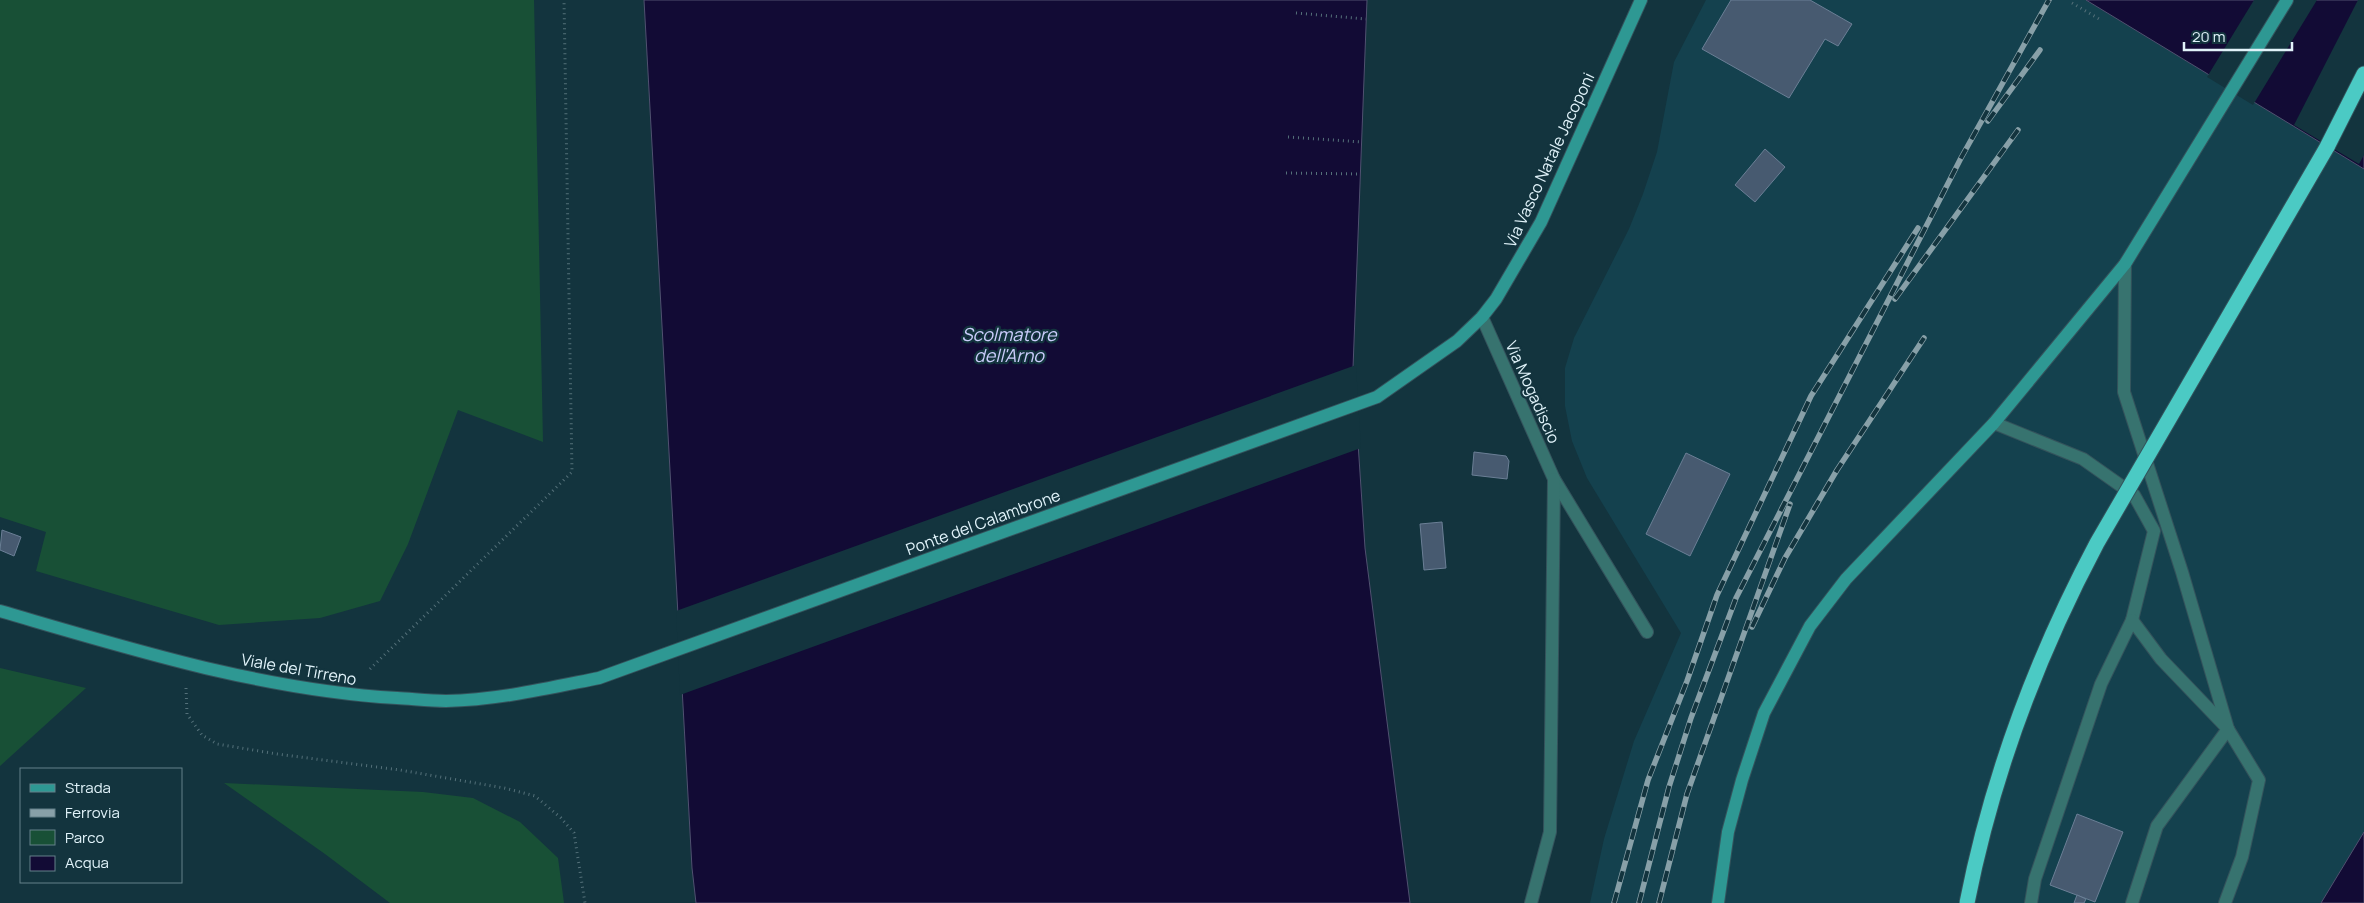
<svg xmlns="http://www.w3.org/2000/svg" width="2364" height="903" viewBox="0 0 2364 903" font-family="Manrope,sans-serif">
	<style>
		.built { fill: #14414e }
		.green { fill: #185036 }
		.water { fill: #120b35; stroke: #505170 }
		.pier { fill: #13343e }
		.building { fill: #475a70; stroke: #6b7f96 }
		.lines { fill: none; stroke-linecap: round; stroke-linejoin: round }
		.lane-casing { stroke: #34535c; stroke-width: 14 }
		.secondary-casing { stroke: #34535c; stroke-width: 14 }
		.highway-casing { stroke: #34535c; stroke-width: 17 }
		.path { stroke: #55717a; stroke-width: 3; stroke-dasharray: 1 4; stroke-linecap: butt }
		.lane { stroke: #37736f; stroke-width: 12 }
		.secondary { stroke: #2e9893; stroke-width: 12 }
		.highway { stroke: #4bcac4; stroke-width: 15 }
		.rail-casing { stroke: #88a0a8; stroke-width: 5.5 }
		.rail { stroke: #13343e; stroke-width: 4; stroke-dasharray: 11; stroke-linecap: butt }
		.highway-bridge-casing { stroke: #34535c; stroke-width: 17; stroke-linecap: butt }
		.highway-bridge { stroke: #4bcac4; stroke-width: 15 }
		.labels { text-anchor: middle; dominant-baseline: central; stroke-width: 4.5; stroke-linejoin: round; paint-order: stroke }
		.street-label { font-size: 16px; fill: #e1f3fa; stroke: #13343e }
		.water-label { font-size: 18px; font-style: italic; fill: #cbcdfc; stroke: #13343e }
	</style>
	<rect width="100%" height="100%" fill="#13343e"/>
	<path class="built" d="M1706 0H2086L2364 169V832L2321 903H1590L1604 839 1634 741 1681 633 1587 478 1572 441 1565 406V368L1574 338 1629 229 1643 194 1657 152 1674 62Z"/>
	<g class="green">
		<path d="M0 0H534L543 442 458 410 408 544 380 601 320 618 219 625 36 571 46 532 0 517Z"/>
		<path d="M0 668 86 688 0 766Z"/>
		<path d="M224 783 423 792 473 798 520 822 558 858 564 903H390L325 854Z"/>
	</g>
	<g class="water">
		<path d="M644 0H1367L1353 368 1365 548 1410 903H696L692 868Z"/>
		<path d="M2086 0H2364V169Z"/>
		<path d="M2364 832V903H2321Z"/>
	</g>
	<g class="pier">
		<path d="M2254 0H2317L2253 105 2207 77Z"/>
		<path d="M2358 0H2364V155L2359 164 2294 125Z"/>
		<path d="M1356 365 1361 448 680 695 676 611Z"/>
	</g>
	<g class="building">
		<path d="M1731 0H1810L1852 24 1838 46 1825 39 1789 98 1702 49Z"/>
		<path d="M1765 149 1785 167 1755 202 1735 185Z"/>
		<path d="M1474 452 1506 456 1509 461 1507 479 1472 475Z"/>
		<path d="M1686 453 1730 474 1690 556 1646 534Z"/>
		<path d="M1442 522 1446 568 1424 570 1420 524Z"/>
		<path d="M2 530 21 537 14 556 0 550Z"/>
		<path d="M2077 814 2123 832 2095 902 2050 885Z"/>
		<path d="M2077 895 2086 899 2084 903H2074Z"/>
	</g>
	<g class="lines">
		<g class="lane-casing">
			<g id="lane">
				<path d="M2125 264 2124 392 2182 572 2228 729 2259 780 2242 857 2225 903"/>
				<path d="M1482 317 1554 479 1647 632"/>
				<path d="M1994 423 2083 459 2134 495 2154 531 2132 620 2101 684 2035 879 2031 903"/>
				<path d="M1531 903 1550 832 1554 479"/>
				<path d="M2132 903 2157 826 2228 729 2161 659 2132 620"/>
			</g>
		</g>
		<g class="secondary-casing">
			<g id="secondary">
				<path d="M0 611C131 649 261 690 397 698 414 699 430 701 446 701 498 700 549 688 599 678L1377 397 1457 341 1482 317 1496 299 1541 222 1641 0"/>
				<path d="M1718 903 1728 832 1742 780 1764 713 1810 626 1846 579 1994 423 2125 264 2287 0"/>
			</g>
		</g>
		<g class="highway-casing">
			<path id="highway" d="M2327 147 2364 74"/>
		</g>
		<g class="path">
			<path d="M2072 3 2101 20"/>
			<path d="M1296 13 1366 19"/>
			<path d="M1288 137 1362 142"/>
			<path d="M1286 173 1361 174"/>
			<path d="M370 669 572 472 564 0"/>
			<path d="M186 688 187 714 202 735 217 744 277 754 400 770 504 788 535 796 561 818 574 833 585 903"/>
		</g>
		<use href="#lane" class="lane"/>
		<use href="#secondary" class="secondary"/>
		<use href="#highway" class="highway"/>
		<g class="rail-casing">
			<g id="rail">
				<path d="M1988 121 2040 50"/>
				<path d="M1895 299 2018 130"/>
				<path d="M1752 627 1785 558 1837 470 1924 338"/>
				<path d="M1614 903 1648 780 1687 681 1717 595 1811 396 1918 228"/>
				<path d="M1639 903 1669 787 1691 718 1736 598 1961 158 2049 0"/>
				<path d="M1659 903 1687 794 1790 504"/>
			</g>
		</g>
		<use href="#rail" class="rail"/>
		<g class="highway-bridge-casing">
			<path id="highway-bridge" d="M1967 903C1992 776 2036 658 2097 543L2327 147"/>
		</g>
		<use href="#highway-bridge" class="highway-bridge"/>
	</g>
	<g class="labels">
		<g class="street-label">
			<text transform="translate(1549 160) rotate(-65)">Via Vasco Natale Jacoponi</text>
			<text transform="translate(1533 392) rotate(66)">Via Mogadiscio</text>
			<text transform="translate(983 522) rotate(-20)">Ponte del Calambrone</text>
			<text transform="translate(299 669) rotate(10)">Viale del Tirreno</text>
		</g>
		<g class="water-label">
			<text x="1009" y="334">Scolmatore<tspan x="1009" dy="21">dell'Arno</tspan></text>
		</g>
	</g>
	<rect x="20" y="768" width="162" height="115" fill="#13343e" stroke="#658089"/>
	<rect x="30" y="784" width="25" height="8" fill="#2e9893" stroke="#658089"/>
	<text x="65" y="793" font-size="15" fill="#e1f3fa">Strada</text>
	<rect x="30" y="809" width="25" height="8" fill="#88a0a8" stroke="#658089"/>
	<text x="65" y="818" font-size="15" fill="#e1f3fa">Ferrovia</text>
	<rect x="30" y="830" width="25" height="15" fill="#185036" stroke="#658089"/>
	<text x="65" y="843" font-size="15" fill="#e1f3fa">Parco</text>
	<rect x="30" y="856" width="25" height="15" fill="#120b35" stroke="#658089"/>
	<text x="65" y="868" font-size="15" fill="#e1f3fa">Acqua</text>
	<path d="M2184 42v8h108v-8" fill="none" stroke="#e1f3fa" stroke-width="2.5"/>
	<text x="2192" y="42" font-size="15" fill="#e1f3fa" stroke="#13343e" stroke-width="4" paint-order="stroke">20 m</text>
</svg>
